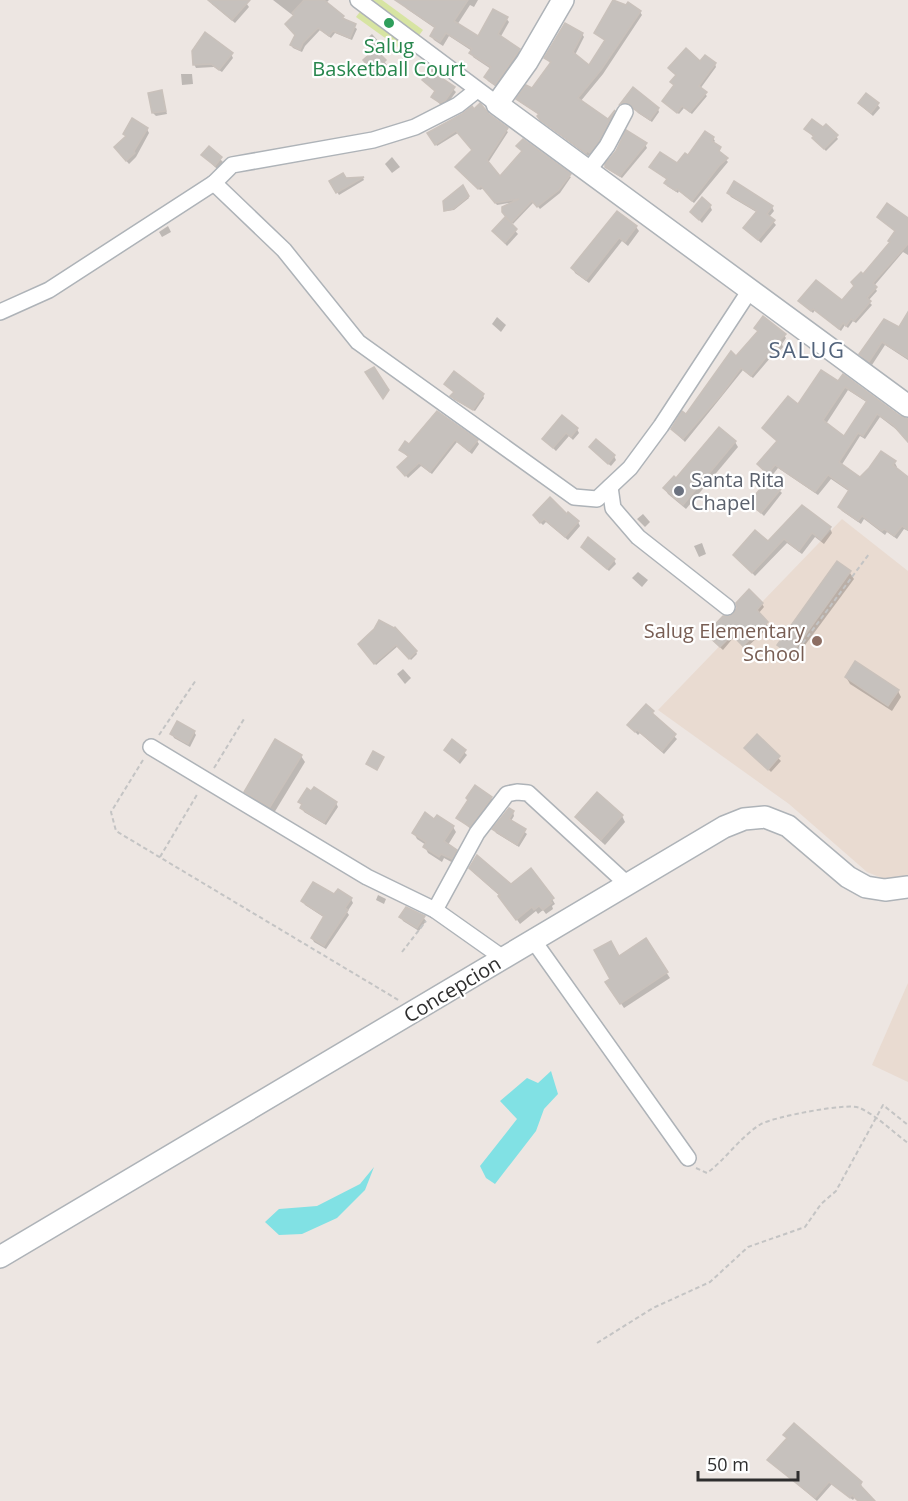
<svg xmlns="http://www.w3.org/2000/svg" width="908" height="1501" viewBox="0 0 908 1501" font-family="'Open Sans',sans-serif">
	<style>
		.education { fill: #e9dbd1 }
		.pitch { fill: #d7e4a2 }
		.water { fill: #81e1e4 }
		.shadow { fill: #0003; fill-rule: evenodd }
		.building { fill: #c6c1bd; stroke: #c9c1bb; stroke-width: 1.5; fill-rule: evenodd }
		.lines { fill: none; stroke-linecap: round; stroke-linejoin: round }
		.street-casing { stroke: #aeb3b8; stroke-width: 18 }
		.secondary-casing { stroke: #aeb3b8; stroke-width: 24 }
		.path { stroke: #c4c4c4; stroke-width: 2; stroke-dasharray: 4.5 3; stroke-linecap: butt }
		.street { stroke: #fff; stroke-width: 15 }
		.secondary { stroke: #fff; stroke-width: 21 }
		.leisure-dot { fill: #2e9e5b; stroke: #fff; stroke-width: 2 }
		.worship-dot { fill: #6b7280; stroke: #fff; stroke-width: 2 }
		.education-dot { fill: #8d6e63; stroke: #fff; stroke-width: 2 }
		.labels { text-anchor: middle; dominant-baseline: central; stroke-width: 4.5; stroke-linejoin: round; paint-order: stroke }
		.leisure-label { font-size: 20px; fill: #27864d; stroke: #fff }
		.worship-label { font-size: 20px; fill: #5b616d; stroke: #fff; text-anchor: start }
		.education-label { font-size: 20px; fill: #785e54; stroke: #fff; text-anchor: end }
		.street-label { font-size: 20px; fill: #2e2e2e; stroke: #fff }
		.quarter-label { font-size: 22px; letter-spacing: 1.5px; fill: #52637b; stroke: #fff }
	</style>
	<rect width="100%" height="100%" fill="#ede6e2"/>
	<g class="education">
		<path d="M842 519 908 571V880H887L867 872 789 804 658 710Z"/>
		<path d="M908 983V1082L872 1065Z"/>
	</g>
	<path class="pitch" d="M369 0H382L423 30 406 53 356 17Z"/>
	<g class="water">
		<path d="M551 1071 558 1094 544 1109 536 1131 495 1184 486 1178 480 1166 517 1119 500 1101 527 1078 538 1083Z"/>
		<path d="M374 1167 365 1190 337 1218 302 1234 279 1235 265 1222 279 1209 317 1206 360 1184Z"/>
	</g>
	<g class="shadow">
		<path d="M211 0H244L249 7 235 23 212 4Z"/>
		<path d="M273 0H329L326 3 357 29 352 40 335 33 331 38 320 30 305 46 302 52 293 48 291 45 296 35 295 17Z"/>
		<path d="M408 0H478L474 7 470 5 457 25 478 39 506 18 509 22 500 38 519 50 521 54 498 88 488 81 486 77 491 69 473 57 472 51 449 36 443 46 434 40 431 36 436 29 407 9 404 5Z"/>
		<path d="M615 1 626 7 640 12 642 15 603 74 580 102 608 121 615 112 616 114 600 145 592 155 590 154 588 156 544 123 540 115 520 102 518 99 532 90 551 64 546 58 582 34 584 37 575 55 589 67 606 41 595 33Z"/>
		<path d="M372 34 380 43 374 49 387 65 377 74 367 64 374 52 364 41Z"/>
		<path d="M231 54 233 58 222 72 214 67 196 68 194 64Z"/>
		<path d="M700 64H715L716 67 700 89 707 96 692 114 684 108 679 114 664 101 675 86 672 82 677 76 669 69Z"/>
		<path d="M432 69 456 92 447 104 443 107 433 97 436 92 423 80Z"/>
		<path d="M181 74H192L193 84 182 85Z"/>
		<path d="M633 90 658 109 659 112 652 122 638 113 633 107 628 105 623 106 621 104Z"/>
		<path d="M161 92 167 114 156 116 153 113Z"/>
		<path d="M859 104H877L880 108 873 116Z"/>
		<path d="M488 115 508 132 488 163 500 178 523 152 518 146 571 177 560 193 540 209 534 202 513 224 505 215 515 202 497 205 484 188 480 190 458 169 474 150 458 133 437 146 429 133Z"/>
		<path d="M147 129 149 133 136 157 129 164 118 151 127 137 125 134Z"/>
		<path d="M806 129 836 136 838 139 826 151Z"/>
		<path d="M627 133 645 144 647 148 622 178 609 170 607 167Z"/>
		<path d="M713 138 715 141 713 143 719 148 720 153 728 162 694 203 679 191 678 193 667 186 666 183 668 180 651 168 677 165Z"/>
		<path d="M209 148 223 162 217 169 203 155Z"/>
		<path d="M392 157 400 167 392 173 385 164Z"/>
		<path d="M363 178 364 180 339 195 331 182Z"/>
		<path d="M463 187 469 198 454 210 446 211Z"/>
		<path d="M728 193 772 207 774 211 769 217 776 225 761 243 745 228 758 213 731 197Z"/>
		<path d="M710 206 712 210 702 223 692 212Z"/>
		<path d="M879 217 908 220V255L903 252 874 286 877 291 868 301 872 305 856 323 853 321 848 328 845 325 841 331 815 310 813 313 800 301 842 302 891 244 896 232Z"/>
		<path d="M505 220 518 234 507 246 494 231Z"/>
		<path d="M168 226 171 232 162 237 159 232Z"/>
		<path d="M605 226 636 227 639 231 628 246 622 241 589 283 575 273 573 268Z"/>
		<path d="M908 315V360L885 345 872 365 863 359 861 354 899 329Z"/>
		<path d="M497 317 506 325 501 332 492 324Z"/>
		<path d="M755 328 784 335 786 338 782 344 783 347 773 359 771 357 753 378 743 370 685 442 675 432 686 416 759 332Z"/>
		<path d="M821 372 900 418 908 420V442L897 430 880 417 865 439 860 436 841 466 860 479 895 463 897 467 895 469 908 479V531L904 529 897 539 887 532 885 535 864 519 861 524 842 511 839 507 850 492 831 479 818 495 778 468 771 477 759 464 778 442 764 428 799 407ZM848 390 868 403 844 438 826 424Z"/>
		<path d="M446 384 483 395 484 398 475 411 453 399 452 396 455 393Z"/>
		<path d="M437 413 477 441 479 444 472 454 457 442 432 474 421 466 408 478 401 470 409 458 401 450 409 446Z"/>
		<path d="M577 429 579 433 573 440 569 436 556 451 544 439Z"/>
		<path d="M735 442 738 447 686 509 668 494 665 489Z"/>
		<path d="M590 448 614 456 616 460 611 466Z"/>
		<path d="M779 490 782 493 764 516 751 503Z"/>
		<path d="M802 507 830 528 832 533 824 544 815 537 802 554 787 543 755 576 735 555 768 543Z"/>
		<path d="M643 514 650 522 645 527 637 519Z"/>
		<path d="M567 516 578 522 580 526 568 540 546 522 543 525 537 519Z"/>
		<path d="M702 543 706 554 699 557 694 546Z"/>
		<path d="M583 547 614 560 616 564 609 571Z"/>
		<path d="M838 563 850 573 854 579 794 660 782 651 778 645Z"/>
		<path d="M638 572 648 580 642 587 632 578Z"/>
		<path d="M762 604 764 607 758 614 769 627 745 649 734 637 723 650 710 638 730 618Z"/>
		<path d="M375 630 416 652 417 654 411 660 398 646 376 665 361 647Z"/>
		<path d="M403 669 411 678 405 684 397 674Z"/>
		<path d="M846 677 898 691 901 697 892 711 850 684Z"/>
		<path d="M653 712 654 717 677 739 664 754 640 733 638 735 629 725Z"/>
		<path d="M194 732 196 735 190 747 174 738 172 734Z"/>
		<path d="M757 737 781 761 771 772 746 748Z"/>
		<path d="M452 741 467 755 460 764 446 750Z"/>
		<path d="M301 756 305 762 274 813 250 798 246 792Z"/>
		<path d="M475 787 491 798 494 802 472 830 458 818 469 801Z"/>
		<path d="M300 802 336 803 338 807 326 825 304 812Z"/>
		<path d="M513 812 514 816 511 821 527 834 519 847 496 833 494 829Z"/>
		<path d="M622 816 625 822 605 845 581 823 577 817Z"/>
		<path d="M434 821 453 827 456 832 448 845 456 851 459 857 455 864 444 858 442 862 428 853 425 847 426 845 417 839 414 833Z"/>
		<path d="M471 868 510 886 552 899 555 904 552 906 553 909 546 914 543 910 538 914 536 911 520 924 500 896 474 873Z"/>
		<path d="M378 895 386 899 384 904 376 900Z"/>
		<path d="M335 896 351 899 353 903 347 912 349 915 326 949 314 942 312 938 325 918 305 905 303 901Z"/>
		<path d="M401 917H423L426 921 419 931 403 921Z"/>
		<path d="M645 940 670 978 624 1008 610 987 612 980Z"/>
		<path d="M785 1435 861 1483 862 1489 873 1501H859L855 1497 853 1500 832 1484 817 1501 769 1460 788 1439Z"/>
	</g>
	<g class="building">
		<path d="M208 0H250L232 20Z"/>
		<path d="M304 0H324L344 16 342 18 356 24 350 38 333 31 329 36 318 28 303 43 300 50 290 45 295 35 285 24 294 15 292 13Z"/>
		<path d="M395 0H468L454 21 478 36 493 9 508 17 498 34 520 49 495 85 484 77 491 67 469 53 472 49 446 33 440 42 430 36 435 27Z"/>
		<path d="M613 0 626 5 628 2 641 11 601 70 578 98 608 119 615 110 599 141 590 153 587 151 586 153 540 120 537 116 539 114 516 99 526 85 532 88 551 62 544 58 565 23 583 33 573 52 589 65 605 40 594 33Z"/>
		<path d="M205 32 233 53 219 70 211 64 193 65 192 51Z"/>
		<path d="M686 48 700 61 705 55 716 63 699 86 707 92 690 112 682 106 677 113 662 101 674 85 670 82 676 75 668 68Z"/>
		<path d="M375 49 386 60 374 72 363 60Z"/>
		<path d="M432 67 441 74 439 76 455 87 445 101 440 103 431 97 435 91 422 80Z"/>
		<path d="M633 87 659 108 650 120 634 109 630 104 625 102 620 104Z"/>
		<path d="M162 90 166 111 152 113 148 93Z"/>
		<path d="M866 93 879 103 871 113 858 103Z"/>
		<path d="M480 103 489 114 508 128 487 160 500 176 522 151 516 146 523 139 571 174 559 190 537 207 532 201 511 223 502 212V207L519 199 495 203 481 186 478 189 455 167 472 150 456 131 435 145 427 133 462 114 472 106 474 109Z"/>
		<path d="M132 118 148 128 134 151 135 153 126 161 114 147 126 136 123 134Z"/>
		<path d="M812 119 823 127 826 124 838 135 824 149 812 138 814 136 804 129Z"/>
		<path d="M626 130 647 143 620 176 605 167V164L616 151Z"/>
		<path d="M705 131 714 137 712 141 721 147 719 151 728 158 719 166 692 201 677 189 676 191 664 183 667 179 649 167 660 152 677 163 685 153 688 155Z"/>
		<path d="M209 146 222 157 215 166 201 155Z"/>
		<path d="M343 173 346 178 364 177 336 193 329 181Z"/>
		<path d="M734 181 773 206 767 214 775 220 758 240 743 228 757 211 727 193Z"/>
		<path d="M463 185 469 196 453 209 444 211 443 201Z"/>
		<path d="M702 197 711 205 699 220 690 212Z"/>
		<path d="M887 203 908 218V244L873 283 877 287 867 298 871 301 854 321 851 319 846 326 843 323 839 329 813 309 811 311 798 301 816 280 842 300 854 286 851 282 861 272 863 274 890 242 888 241 895 231 877 217Z"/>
		<path d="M617 211 637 226 625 242 619 238 586 280 571 268Z"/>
		<path d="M505 217 517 229 505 243 492 231Z"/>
		<path d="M908 312V358L882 342 869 362 859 354 884 319 899 327Z"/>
		<path d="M763 316 786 334 780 340 782 342 771 356 768 355 751 376 741 368 722 394 683 439 671 429 682 411 686 414 731 351 736 356 758 331 754 328Z"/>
		<path d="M374 367 389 390 383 399 365 372Z"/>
		<path d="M821 370 838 381 843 374 900 416 908 419V442L893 425 877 414 863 436 858 433 839 462 860 477 869 468 881 451 896 461 893 465 908 477V530L902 526 894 536 884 529 882 531 862 516 858 521 838 507 849 490 828 475 815 492 775 465 768 474 757 464 777 441 762 428 788 396 798 404ZM845 387 867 401 844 436 823 420Z"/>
		<path d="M454 371 484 394 473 410 450 396 454 392 444 384Z"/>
		<path d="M437 411 478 440 469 451 455 440 430 472 419 463 405 476 397 467 409 456 399 450 405 441 409 444Z"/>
		<path d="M562 415 578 428 571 437 566 433 553 448 542 439Z"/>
		<path d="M719 427 736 441 683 505 663 488 674 476 676 478Z"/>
		<path d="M596 439 615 455 608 464 589 447Z"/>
		<path d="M768 479 781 489 761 513 749 503Z"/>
		<path d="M550 497 567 514 568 512 579 521 565 537 544 519 540 523 533 515Z"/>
		<path d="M802 505 831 527 821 540 812 533 799 551 784 539 752 573 733 555 755 530 768 541Z"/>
		<path d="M588 537 615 559 607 569 581 547Z"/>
		<path d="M837 561 851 571 791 655 777 645Z"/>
		<path d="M749 589 763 603 757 610 768 622 743 646 732 635 720 647 706 634 723 616H730L734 613 737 608 736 603Z"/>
		<path d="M379 620 394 628 395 627 417 651 409 659 396 645 374 664 358 644 374 629Z"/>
		<path d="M855 661 899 690 888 706 845 677Z"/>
		<path d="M646 704 654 711 652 713 676 734 662 751 637 730 635 732 627 725Z"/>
		<path d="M177 721 195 731 188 744 170 734Z"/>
		<path d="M757 734 780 756 768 770 744 748Z"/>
		<path d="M275 739 302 755 270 807 244 792Z"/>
		<path d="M452 739 466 750 458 761 444 750Z"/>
		<path d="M373 751 384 757 377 770 366 764Z"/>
		<path d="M475 785 492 797 470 827 456 818 468 800 466 798Z"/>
		<path d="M314 787 337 802 324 823 300 808 302 804 298 802 307 788 311 791Z"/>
		<path d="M597 792 623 815 601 840 575 817Z"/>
		<path d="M509 808 514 811 509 819 526 829 517 845 492 829Z"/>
		<path d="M425 812 434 819 437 815 454 826 444 841 457 850 452 859 441 854 439 857 423 847 426 842 412 833Z"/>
		<path d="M477 855 511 884 531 868 554 898 550 901 552 903 543 910 539 906 534 910 532 907 516 920 498 896 500 895 469 868Z"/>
		<path d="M313 882 334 894 338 889 352 898 345 908 348 910 324 946 311 938 324 916 301 901Z"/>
		<path d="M406 907 425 916 417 928 399 917Z"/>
		<path d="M646 938 668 972 620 1004 605 982 610 979 594 950 611 941 619 956Z"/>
		<path d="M794 1423 862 1482 860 1485 875 1501H858L852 1495 850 1498 829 1482 815 1498 767 1460 787 1438 783 1435Z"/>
	</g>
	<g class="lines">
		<g class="street-casing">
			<g id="street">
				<path d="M358 0 497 104"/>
				<path d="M588 171 607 146 625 112"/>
				<path d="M214 183 284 250 358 342 574 497 597 499 630 468 661 426 750 290"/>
				<path d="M0 312 49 290 214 183 232 165 373 140 415 127 458 105 477 90"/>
				<path d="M610 487 613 508 638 537 727 607"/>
				<path d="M151 747 367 877 435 910 503 958"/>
				<path d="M435 910 477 833 507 794 517 792 528 793 627 884"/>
				<path d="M533 940 688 1158"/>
			</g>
		</g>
		<g class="secondary-casing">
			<g id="secondary">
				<path d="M563 0 527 62 497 104 908 406"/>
				<path d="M0 1257 724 827 744 819 765 817 788 826 848 877 866 887 885 890 908 887"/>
			</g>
		</g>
		<g class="path">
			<path d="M794 655 869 554"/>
			<path d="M159 735 196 680"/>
			<path d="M143 760 111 812 116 831 400 1001"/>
			<path d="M214 768 244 719"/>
			<path d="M160 857 198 793"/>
			<path d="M402 952 426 921"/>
			<path d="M696 1168 707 1173C726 1159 740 1137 761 1124 774 1117 848 1102 860 1108 877 1116 893 1132 908 1143"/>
			<path d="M597 1343 653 1308 710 1282 748 1247 805 1227 821 1204 836 1191 883 1105 908 1125"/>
		</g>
		<use href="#street" class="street"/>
		<use href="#secondary" class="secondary"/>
	</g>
	<circle class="leisure-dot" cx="389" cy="23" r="6"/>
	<circle class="worship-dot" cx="679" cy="491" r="6"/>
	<circle class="education-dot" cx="817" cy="641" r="6"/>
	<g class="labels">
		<g class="leisure-label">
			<text x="389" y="45">Salug<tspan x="389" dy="23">Basketball Court</tspan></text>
		</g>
		<g class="worship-label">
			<text x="691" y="479">Santa Rita<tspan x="691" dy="23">Chapel</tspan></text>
		</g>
		<g class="education-label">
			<text x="805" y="630">Salug Elementary<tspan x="805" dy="23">School</tspan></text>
		</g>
		<g class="street-label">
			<text transform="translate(452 989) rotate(-31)">Concepcion</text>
		</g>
		<g class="quarter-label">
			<text x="807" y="349">SALUG</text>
		</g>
	</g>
	<path d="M698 1471v9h100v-9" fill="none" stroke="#2e2e2e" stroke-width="3"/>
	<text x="707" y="1471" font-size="18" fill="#2e2e2e" stroke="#ffffff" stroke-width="4.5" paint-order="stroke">50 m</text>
</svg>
